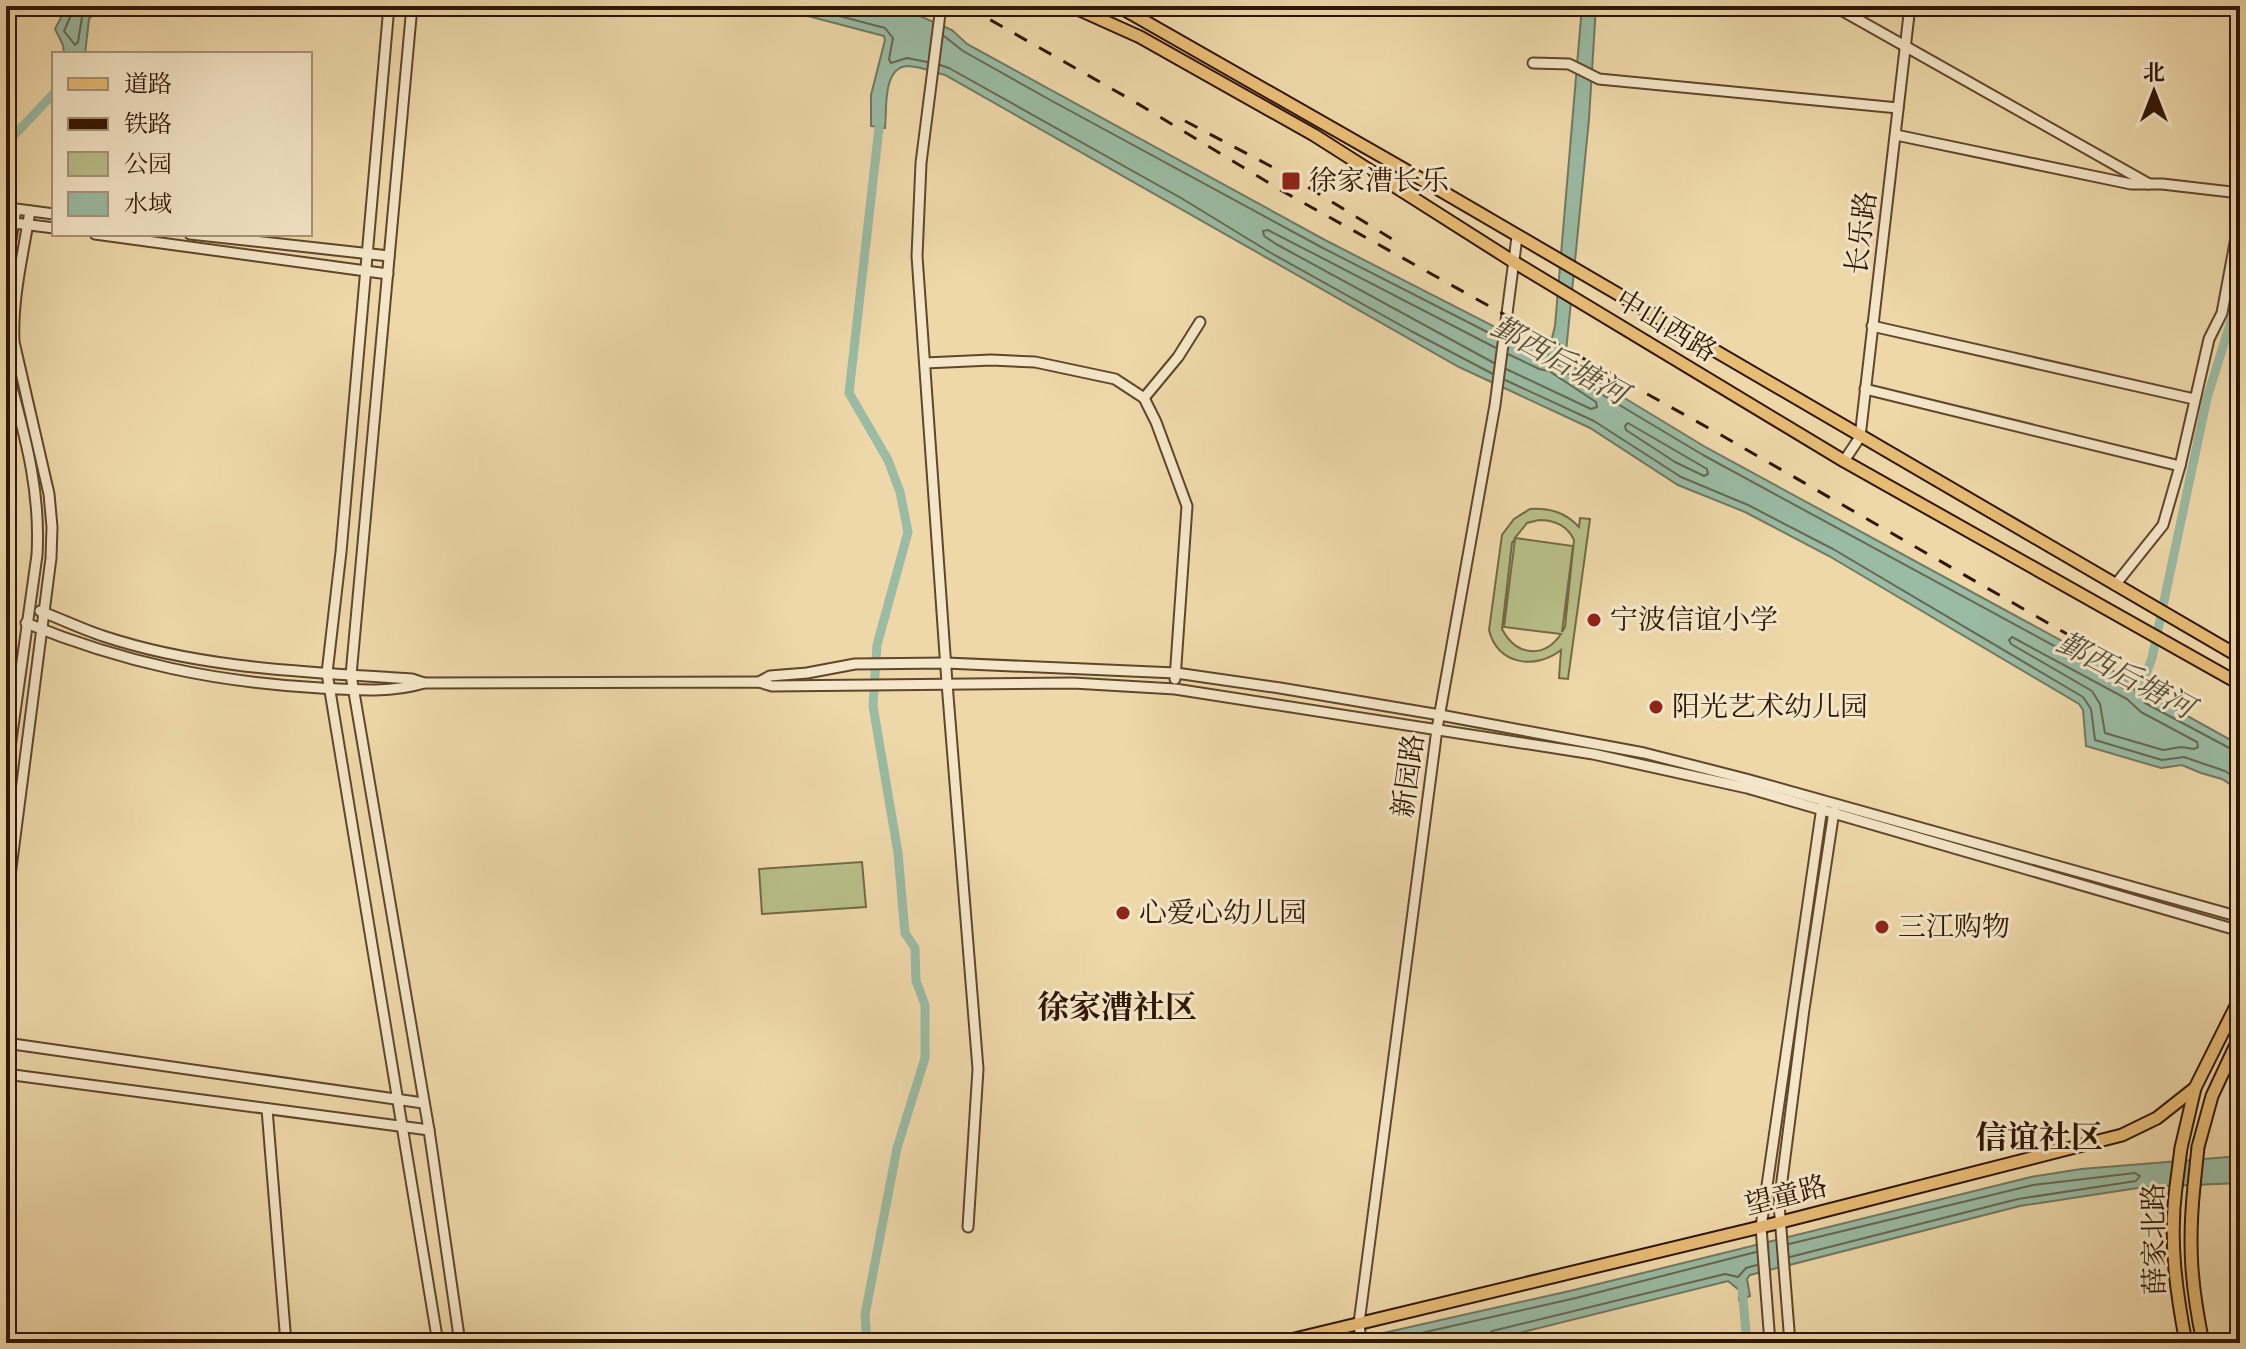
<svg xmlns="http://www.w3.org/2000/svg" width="2246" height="1349" viewBox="0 0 2246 1349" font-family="'Libre Bodoni','Noto Serif SC',serif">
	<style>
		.green { fill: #b8bf89; stroke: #746a44; stroke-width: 2; fill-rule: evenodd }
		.water { fill: #9abba4; stroke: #707962; stroke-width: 2 }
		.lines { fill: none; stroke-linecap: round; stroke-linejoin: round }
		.shore { stroke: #656852; stroke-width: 2 }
		.canal { stroke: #9abba4; stroke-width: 9 }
		.minor-casing { stroke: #60462a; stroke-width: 13 }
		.major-casing { stroke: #301600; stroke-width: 15 }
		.minor { stroke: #f4e6c8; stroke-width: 9 }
		.major { stroke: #e7bc75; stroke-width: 11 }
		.rail { stroke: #301600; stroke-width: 3; stroke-dasharray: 14 14; stroke-linecap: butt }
		.major-bridge-casing { stroke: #301600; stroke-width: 15; stroke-linecap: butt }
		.major-bridge { stroke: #e7bc75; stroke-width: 11 }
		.poi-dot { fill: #8f2418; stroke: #f4e6c8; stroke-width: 3 }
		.labels { text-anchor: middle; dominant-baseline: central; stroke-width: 6; stroke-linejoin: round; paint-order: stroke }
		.poi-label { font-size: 28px; fill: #301600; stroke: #f4e6c8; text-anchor: start }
		.street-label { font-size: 28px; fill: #301600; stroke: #f4e6c8 }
		.water-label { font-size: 30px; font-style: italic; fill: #555039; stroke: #f4e6c8 }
		.quarter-label { font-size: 32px; font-weight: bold; fill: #301600; stroke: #f4e6c8 }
	</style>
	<rect width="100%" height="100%" fill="#eed8aa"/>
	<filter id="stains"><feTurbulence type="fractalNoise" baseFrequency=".0025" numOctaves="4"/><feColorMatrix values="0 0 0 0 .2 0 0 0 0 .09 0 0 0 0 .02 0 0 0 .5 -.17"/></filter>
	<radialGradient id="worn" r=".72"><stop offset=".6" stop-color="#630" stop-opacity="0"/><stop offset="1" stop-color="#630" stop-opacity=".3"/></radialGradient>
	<g class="green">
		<path d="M1530 509C1550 508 1565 512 1579 527L1580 518 1590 519 1568 679 1559 678 1561 650C1536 670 1497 665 1489 630L1502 535 1514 519ZM1539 520C1555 520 1567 525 1574 540L1565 627 1562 632 1573 546 1515 538 1527 523ZM1515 539 1504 627 1561 634C1544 659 1516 656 1502 629L1512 543Z"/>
		<path d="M862 862 866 907 762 914 759 869Z"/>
	</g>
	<g class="water">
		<path d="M63 6H129L95 12 89 19 85 54H64L63 45 55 29 65 10Z"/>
		<path d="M758 6H897L952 30 967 44 1325 240 1548 354 1555 326 1582 6H1596L1589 119 1565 362 1707 448 2097 660 2127 680 2133 678 2138 666 2149 672 2143 684 2144 692 2240 745V791L2222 779 2201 773 2182 765 2161 768 2086 746 2083 710 2079 704 1829 556 1745 512 1678 485 1590 428 1459 367 945 75C934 72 919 66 907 66 882 68 887 111 885 128L871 126V95L885 40 884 36 785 10Z"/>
		<path d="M2240 1156V1183L2144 1187 2020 1206 1750 1275 1747 1279 1750 1296 1739 1300V1290L1728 1281 1479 1343H1339L1574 1290 2031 1177 2081 1169Z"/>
	</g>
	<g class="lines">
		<g class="shore">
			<path d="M72 6V13L64 31 75 45 78 42 82 17 90 6"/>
			<path d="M801 6 885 28 893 38 889 59 891 63 907 58 927 62"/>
			<path d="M944 36 963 51 1052 101 1321 247 1497 337"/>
			<path d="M940 65 949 68 1181 198 1271 253 1411 331 1493 374"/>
			<path d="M1510 343 1544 361 1555 360 1561 370 1703 455 2093 667 2123 688 2134 689 2145 703 2233 750 2240 751"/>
			<path d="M1494 363 1276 244 1264 236 1263 231 1268 230 1496 348"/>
			<path d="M1506 369 1591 409 1597 407 1596 402 1549 371 1539 369 1508 354"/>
			<path d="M1505 380 1594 421 1681 477 1748 505 1833 549 2083 697 2091 709 2095 740 2162 760 2184 757 2225 771 2240 781"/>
			<path d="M1628 423 1707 469 1708 474 1704 476 1675 462 1626 430 1625 426Z"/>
			<path d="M2012 637 2127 699 2141 712 2197 742 2198 747 2194 749 2181 747 2163 750 2105 733 2100 704 2092 691 2011 644 2009 640Z"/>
			<path d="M1789 1244 2033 1185 2135 1173 2140 1176 2136 1181 2018 1199 1790 1257"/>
			<path d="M1377 1343 1576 1298 1756 1252"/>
			<path d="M1486 1343 1487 1336 1492 1331 1725 1274 1738 1277 1746 1268 1757 1265"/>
		</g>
		<g class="canal">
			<path d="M6 144 54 93"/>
			<path d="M2144 680 2152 658 2207 398 2236 305 2240 269"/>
			<path d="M1742 1288 1747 1343"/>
			<path d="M867 1343 865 1315 897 1148 925 1058V1005L916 981 915 948 905 933 898 853 873 706 877 645 908 532 900 492 888 460 849 393 880 119"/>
		</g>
		<g class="minor-casing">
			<g id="minor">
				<path d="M389 6 341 552 327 673 438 1343"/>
				<path d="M412 6 351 675 429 1130 460 1343"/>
				<path d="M941 6 921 163 917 256 947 683 978 1069 968 1227"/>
				<path d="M1834 6 2149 184"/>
				<path d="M1533 63 1569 64 1599 79 1898 108"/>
				<path d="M1896 135 2131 184H2162L2240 193"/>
				<path d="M14 223 54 228"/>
				<path d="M95 234 388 274"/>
				<path d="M190 234 389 256"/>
				<path d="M6 270 16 209 54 214"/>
				<path d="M1872 326 2194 399"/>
				<path d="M925 363 991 360 1035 362 1115 379 1144 398 1156 422 1187 506 1175 679"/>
				<path d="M6 365C23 430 41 486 37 555L6 776"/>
				<path d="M1865 389 2180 466"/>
				<path d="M1144 398 1178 357 1200 322"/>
				<path d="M1844 461 1860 437 1910 6"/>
				<path d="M2115 585 2163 525 2180 466 2209 339 2222 313 2240 216"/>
				<path d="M40 611C61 619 82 629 103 636 202 669 309 672 412 679L424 683"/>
				<path d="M26 623C124 663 215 682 320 688 354 690 392 693 424 683L759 682 772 686 1073 683 1175 689 1593 754 1747 788 2240 931"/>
				<path d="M759 682 770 676 807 673 855 664 946 663 1176 673 1280 688 1440 715 1644 753 1746 779 2240 917"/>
				<path d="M6 907 51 558 52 527 49 494 14 342C12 298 23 255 30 211"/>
				<path d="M6 1043 423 1103"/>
				<path d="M6 1074 429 1130"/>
				<path d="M267 1109 286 1343"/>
				<path d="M1361 1343 1359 1323 1437 729 1495 405 1517 237"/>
				<path d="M1770 1343 1761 1227 1822 807"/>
				<path d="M1790 1343 1779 1204 1804 1009 1834 811"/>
			</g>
		</g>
		<g class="major-casing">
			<g id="major">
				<path d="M1071 6 1140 37 1314 135 1514 262 1844 461 2240 684"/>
				<path d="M1118 6 1402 168 2240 657"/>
				<path d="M2198 1147 2212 1096 2240 1036"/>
				<path d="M2181 1148 2195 1088"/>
				<path d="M2194 1186C2188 1245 2191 1285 2203 1343"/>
				<path d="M2176 1187C2169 1240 2176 1291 2186 1343"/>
				<path d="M1278 1343 1781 1222 2122 1135 2157 1118 2195 1088 2240 998"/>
			</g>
		</g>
		<use href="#minor" class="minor"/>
		<use href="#major" class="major"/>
		<g class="rail">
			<path d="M966 6 1135 102 1284 192 1721 435 2067 634"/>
			<path d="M1185 121 1295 179 1400 244"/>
		</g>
		<g class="major-bridge-casing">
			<g id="major-bridge">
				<path d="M2194 1186 2198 1147"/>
				<path d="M2176 1187 2181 1148"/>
			</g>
		</g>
		<use href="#major-bridge" class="major-bridge"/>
	</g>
	<g class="poi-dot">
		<rect x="1281" y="171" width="20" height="20" rx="4"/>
		<circle cx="1594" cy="620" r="8"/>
		<circle cx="1656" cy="707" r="8"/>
		<circle cx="1123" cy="913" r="8"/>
		<circle cx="1882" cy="927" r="8"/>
	</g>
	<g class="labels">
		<g class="poi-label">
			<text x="1309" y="181">徐家漕长乐</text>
			<text x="1610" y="620">宁波信谊小学</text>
			<text x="1672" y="707">阳光艺术幼儿园</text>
			<text x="1139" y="913">心爱心幼儿园</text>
			<text x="1898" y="927">三江购物</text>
		</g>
		<g class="street-label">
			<text transform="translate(1862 233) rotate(-83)">长乐路</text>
			<text transform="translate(1666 326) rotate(31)">中山西路</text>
			<text transform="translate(1409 776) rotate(-82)">新园路</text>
			<text transform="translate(1786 1196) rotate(-14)">望童路</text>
			<text transform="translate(2155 1239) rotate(-91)">薛家北路</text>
		</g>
		<g class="water-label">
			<text transform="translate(1559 361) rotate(29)">鄞西后塘河</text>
			<text transform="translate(2125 676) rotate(28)">鄞西后塘河</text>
		</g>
		<g class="quarter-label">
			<text x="1117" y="1008">徐家漕社区</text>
			<text x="2039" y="1138">信谊社区</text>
		</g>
	</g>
	<rect width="2246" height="1349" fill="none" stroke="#eed8aa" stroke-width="32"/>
	<rect x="8" y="8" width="2230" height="1333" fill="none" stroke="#301600" stroke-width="4"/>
	<rect x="16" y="16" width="2214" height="1317" fill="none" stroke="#301600" stroke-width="2"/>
	<rect x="52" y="52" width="260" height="184" fill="#f4e6c8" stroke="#a69378" stroke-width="2"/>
	<rect x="68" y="78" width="40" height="12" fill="#e7bc75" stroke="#a69378" stroke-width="2"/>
	<text x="124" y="92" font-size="24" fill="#301600">道路</text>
	<rect x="68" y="118" width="40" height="12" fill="#301600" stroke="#a69378" stroke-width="2"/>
	<text x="124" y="132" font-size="24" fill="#301600">铁路</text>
	<rect x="68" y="152" width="40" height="24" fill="#b8bf89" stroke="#a69378" stroke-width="2"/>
	<text x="124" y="172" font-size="24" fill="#301600">公园</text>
	<rect x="68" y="192" width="40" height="24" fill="#9abba4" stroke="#a69378" stroke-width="2"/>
	<text x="124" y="212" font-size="24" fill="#301600">水域</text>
	<g transform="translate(2154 92)" stroke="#f4e6c8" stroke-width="6" paint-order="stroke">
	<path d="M0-6L14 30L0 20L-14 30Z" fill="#301600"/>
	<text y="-12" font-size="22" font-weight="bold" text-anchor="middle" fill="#301600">北</text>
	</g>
	<rect width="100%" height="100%" filter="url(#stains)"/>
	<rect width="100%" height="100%" fill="url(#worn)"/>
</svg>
